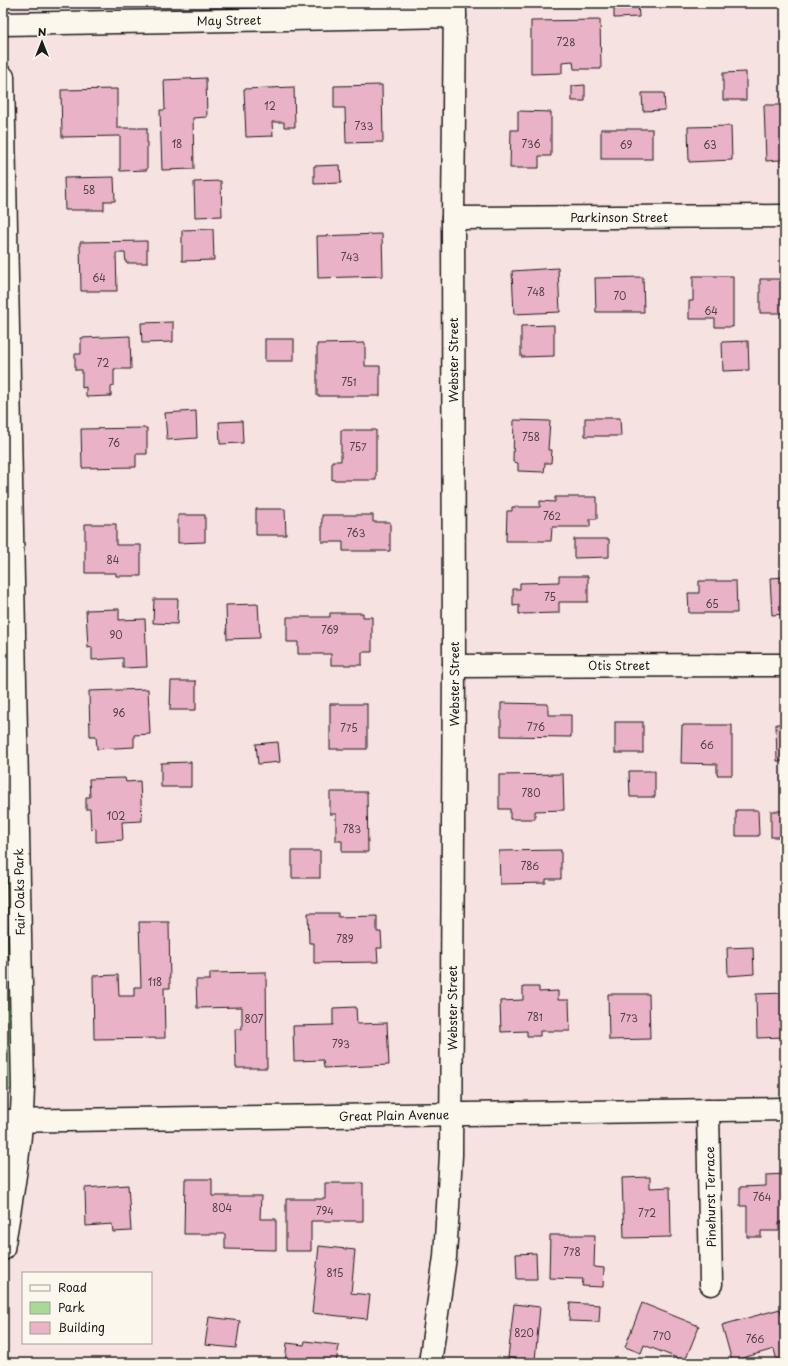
<svg xmlns="http://www.w3.org/2000/svg" width="788" height="1366" viewBox="0 0 788 1366" font-family="'Playpen Sans',sans-serif">
	<style>
		.green { fill: #a9d999; stroke: #627a5a }
		.building { fill: #eab2c6; stroke: #1c1c1c }
		.lines { fill: none; stroke-linecap: round; stroke-linejoin: round }
		.street-casing { stroke: #1c1c1c; stroke-width: 25 }
		.secondary-casing { stroke: #1c1c1c; stroke-width: 25 }
		.street { stroke: #fbf7ec; stroke-width: 22 }
		.secondary { stroke: #fbf7ec; stroke-width: 22 }
		.labels { text-anchor: middle; dominant-baseline: central; stroke-width: 4; stroke-linejoin: round; paint-order: stroke }
		.number-label { font-size: 10px; fill: #504246 }
		.street-label { font-size: 12px; fill: #1c1c1c; stroke: #fbf7ec }
	</style>
	<rect width="100%" height="100%" fill="#f6e2e1"/>
	<filter id="ink" filterUnits="userSpaceOnUse"><feTurbulence type="fractalNoise" baseFrequency=".025" numOctaves="2"/><feDisplacementMap in="SourceGraphic" scale="8" xChannelSelector="R" yChannelSelector="G"/><feConvolveMatrix kernelMatrix="1 2 1 2 8 2 1 2 1" color-interpolation-filters="sRGB"/></filter>
	<g filter="url(#ink)">
		<g class="green">
			<path d="M3 568 13 1090H3Z"/>
			<path d="M3 1138 8 1139 10 1141 3 1202Z"/>
		</g>
		<g class="building">
			<path d="M614 3H638L639 17 614 18Z"/>
			<path d="M600 20 601 69H574L573 61 562 62V73L531 74V21Z"/>
			<path d="M746 72V100H723V73Z"/>
			<path d="M206 78 207 117 193 118 194 169 162 170 160 110H165L164 80Z"/>
			<path d="M382 85 383 142 346 143 345 108H334V86Z"/>
			<path d="M585 85V101H572V86Z"/>
			<path d="M294 87 295 127H284V122H272L273 136 246 137 244 89Z"/>
			<path d="M117 89V128H147V170L120 171V136L62 137 61 90Z"/>
			<path d="M642 93H664L665 110 643 111Z"/>
			<path d="M764 105H785V165H780V160L766 161Z"/>
			<path d="M518 111 551 112V156H539V168H510L511 130H518Z"/>
			<path d="M731 126 732 160 689 162 688 127Z"/>
			<rect x="601" y="129" width="51" height="30"/>
			<path d="M340 165 341 183 314 184V166Z"/>
			<path d="M114 177 115 201H104V210H65L64 178Z"/>
			<path d="M221 181 222 216 195 217 194 182Z"/>
			<path d="M213 229 214 260 182 261V230Z"/>
			<path d="M382 234 383 276 318 278 317 236Z"/>
			<path d="M147 241V263H126L125 253H116L117 291H81L80 242Z"/>
			<path d="M558 268 560 312 514 314 512 271Z"/>
			<path d="M783 270H785V313H760V279H783Z"/>
			<path d="M693 276H733V327H715V319H689V301H693Z"/>
			<path d="M643 277 644 312H596L595 278Z"/>
			<path d="M173 322V342L142 343 141 323Z"/>
			<path d="M554 325V356L521 357V326Z"/>
			<path d="M130 336 131 369H114V386L111 387V396L86 397V387L82 388V370H75V354H81V338Z"/>
			<rect x="265" y="339" width="29" height="22"/>
			<path d="M748 341 749 370 723 371 722 342Z"/>
			<path d="M365 343V366H380V396H317V344Z"/>
			<path d="M196 411 197 438 167 440 165 413Z"/>
			<path d="M585 418H620L621 436H585Z"/>
			<path d="M514 420 550 421 548 450H552L551 463H545L544 472 518 471V463L513 462Z"/>
			<path d="M242 421 243 443 220 444 219 422Z"/>
			<path d="M147 428V454H136V467L82 468 81 429Z"/>
			<path d="M341 430H376V480H332V461H341Z"/>
			<path d="M555 497H597V519H590V527H552L551 541H506L507 511H512V507H540V501L555 502Z"/>
			<path d="M256 509H285L286 535H256Z"/>
			<path d="M178 515H205V542L178 543Z"/>
			<path d="M322 515H373V522H390V551H343V542H322Z"/>
			<path d="M85 524H116V545H141V576H116V573H85Z"/>
			<path d="M574 539H609V557L574 558Z"/>
			<path d="M559 576H588V602H559V613L519 614V605L513 606V589H520V583L559 582Z"/>
			<path d="M785 577V614L772 615 770 578Z"/>
			<path d="M699 581H736L737 613H689L688 593H699Z"/>
			<path d="M154 599H178L177 624 153 623Z"/>
			<path d="M258 604 260 638 227 639 226 605Z"/>
			<path d="M119 609V620L145 619 147 667 123 668V658L92 660V647L88 648 86 610Z"/>
			<path d="M330 613H363V617H372V652H362V665H331V654H298V642H287V617H330Z"/>
			<path d="M171 681H196V710H170Z"/>
			<path d="M148 689 150 734 134 735V747L97 749 96 736H90L89 691Z"/>
			<path d="M501 703 548 704V715H571V737L501 736Z"/>
			<rect x="330" y="704" width="37" height="45"/>
			<rect x="615" y="722" width="28" height="31"/>
			<path d="M776 724H785V761H777Z"/>
			<path d="M682 725H732V775H717V764L681 763Z"/>
			<path d="M278 742 280 762 258 764 256 744Z"/>
			<path d="M191 762V787H161V763Z"/>
			<path d="M629 771H655V797H630Z"/>
			<path d="M563 774 564 810 535 811V819H510V809H499V775Z"/>
			<path d="M125 778 126 782 140 781 142 821 122 822 123 840 96 842V828L91 829 90 809H86V797H90L89 779Z"/>
			<path d="M330 792H367L368 852H342V841H336V814H330Z"/>
			<path d="M736 810H758L759 836H736Z"/>
			<rect x="771" y="811" width="14" height="26"/>
			<path d="M561 850V879H546V883L500 884 499 851Z"/>
			<rect x="292" y="851" width="28" height="27"/>
			<path d="M308 913H338V917L377 916V932H381L382 948H377L378 962 314 963V943H309Z"/>
			<path d="M139 922H169L170 988H164L165 1038 94 1039 93 976 118 975 119 996H134V987H141Z"/>
			<path d="M753 947 754 974 728 976 727 948Z"/>
			<path d="M266 972 267 1068H236L235 1029H242V1007L197 1008 196 980H210V973Z"/>
			<path d="M523 987H539V992L558 991V1000H569L570 1031H540V1036H527V1031L501 1032 500 1001 523 1000Z"/>
			<path d="M785 993V1037L757 1038 756 994Z"/>
			<path d="M608 994H649L650 1039 609 1040Z"/>
			<path d="M356 1007 357 1024 387 1023 389 1065 324 1068 323 1060 294 1061 293 1026 333 1025V1008Z"/>
			<path d="M785 1174V1223H779V1231H761V1237H747V1206H740V1187L766 1186V1175Z"/>
			<path d="M650 1177V1188L670 1187 671 1237 624 1238 622 1178Z"/>
			<path d="M185 1179H212V1196H261L260 1219H276V1250L225 1249V1234H184Z"/>
			<path d="M325 1183H363V1221H311V1251H286V1199H325Z"/>
			<path d="M128 1185 131 1231 113 1232 112 1224 86 1226 85 1188Z"/>
			<path d="M550 1235H595L594 1267 604 1268 603 1287 582 1286 583 1279 549 1278Z"/>
			<path d="M319 1246 355 1250 351 1293 370 1295 367 1319 312 1313Z"/>
			<path d="M536 1253 537 1279H517L516 1254Z"/>
			<path d="M570 1303 600 1305 599 1322 569 1321Z"/>
			<path d="M642 1303 699 1326 685 1361 644 1345 641 1353 625 1347Z"/>
			<path d="M514 1304 540 1307 535 1360 508 1358Z"/>
			<path d="M780 1309 785 1326V1359L777 1361 774 1349 732 1361 722 1325Z"/>
			<path d="M209 1317 240 1321 236 1348 205 1345Z"/>
			<path d="M305 1341 339 1345 336 1363H285L287 1343 304 1345Z"/>
		</g>
		<g class="lines">
			<g class="street-casing">
				<g id="street">
					<path d="M3 77 23 1087C22 1142 12 1195 3 1249"/>
					<path d="M453 218 785 216"/>
					<path d="M454 666 785 665"/>
					<path d="M708 1110 711 1284"/>
				</g>
			</g>
			<g class="secondary-casing">
				<g id="secondary">
					<path d="M3 24 455 16"/>
					<path d="M3 1121 785 1109"/>
					<path d="M430 1363 445 1257 451 1155 454 666 453 218 455 3"/>
				</g>
			</g>
			<use href="#street" class="street"/>
			<use href="#secondary" class="secondary"/>
		</g>
	</g>
	<g class="labels">
		<g class="number-label">
			<text x="566" y="41">728</text>
			<text x="270" y="105">12</text>
			<text x="364" y="125">733</text>
			<text x="177" y="143">18</text>
			<text x="531" y="143">736</text>
			<text x="626" y="144">69</text>
			<text x="710" y="144">63</text>
			<text x="89" y="189">58</text>
			<text x="350" y="256">743</text>
			<text x="99" y="277">64</text>
			<text x="536" y="291">748</text>
			<text x="620" y="295">70</text>
			<text x="711" y="310">64</text>
			<text x="103" y="362">72</text>
			<text x="349" y="381">751</text>
			<text x="531" y="436">758</text>
			<text x="114" y="442">76</text>
			<text x="358" y="446">757</text>
			<text x="552" y="515">762</text>
			<text x="356" y="532">763</text>
			<text x="113" y="559">84</text>
			<text x="550" y="596">75</text>
			<text x="712" y="603">65</text>
			<text x="330" y="629">769</text>
			<text x="116" y="634">90</text>
			<text x="119" y="712">96</text>
			<text x="536" y="726">776</text>
			<text x="349" y="727">775</text>
			<text x="707" y="744">66</text>
			<text x="531" y="792">780</text>
			<text x="116" y="815">102</text>
			<text x="352" y="828">783</text>
			<text x="530" y="865">786</text>
			<text x="345" y="938">789</text>
			<text x="155" y="981">118</text>
			<text x="535" y="1016">781</text>
			<text x="629" y="1017">773</text>
			<text x="254" y="1018">807</text>
			<text x="341" y="1043">793</text>
			<text x="762" y="1196">764</text>
			<text x="222" y="1207">804</text>
			<text x="325" y="1210">794</text>
			<text x="647" y="1212">772</text>
			<text x="572" y="1251">778</text>
			<text x="335" y="1272">815</text>
			<text x="524" y="1332">820</text>
			<text x="662" y="1335">770</text>
			<text x="755" y="1338">766</text>
		</g>
		<g class="street-label">
			<text transform="translate(229 20) rotate(-1)">May Street</text>
			<text x="619" y="217">Parkinson Street</text>
			<text transform="translate(453 360) rotate(-90)">Webster Street</text>
			<text x="619" y="665">Otis Street</text>
			<text transform="translate(454 684) rotate(-90)">Webster Street</text>
			<text transform="translate(19 892) rotate(-91)">Fair Oaks Park</text>
			<text transform="translate(452 1008) rotate(-90)">Webster Street</text>
			<text transform="translate(394 1115) rotate(-1)">Great Plain Avenue</text>
			<text transform="translate(710 1197) rotate(-91)">Pinehurst Terrace</text>
		</g>
	</g>
	<rect width="788" height="1366" fill="none" stroke="#fbf7ec" stroke-width="16"/>
	<rect x="8" y="8" width="772" height="1350" fill="none" stroke="#1c1c1c" stroke-width="1.5" filter="url(#ink)"/>
	<rect x="22" y="1272" width="130" height="72" fill="#fbf7ec" stroke="#a29f99"/>
	<rect x="30" y="1285" width="20" height="6" fill="#fbf7ec" stroke="#a29f99"/>
	<text x="58" y="1292" font-size="12" fill="#1c1c1c">Road</text>
	<rect x="30" y="1302" width="20" height="12" fill="#a9d999" stroke="#a29f99"/>
	<text x="58" y="1312" font-size="12" fill="#1c1c1c">Park</text>
	<rect x="30" y="1322" width="20" height="12" fill="#eab2c6" stroke="#a29f99"/>
	<text x="58" y="1332" font-size="12" fill="#1c1c1c">Building</text>
	<g transform="translate(42 42)" stroke="#fbf7ec" stroke-width="3" paint-order="stroke">
	<path d="M0-3L7 15L0 10L-7 15Z" fill="#1c1c1c"/>
	<text y="-6" font-size="11" font-weight="bold" text-anchor="middle" fill="#1c1c1c">N</text>
	</g>
</svg>
